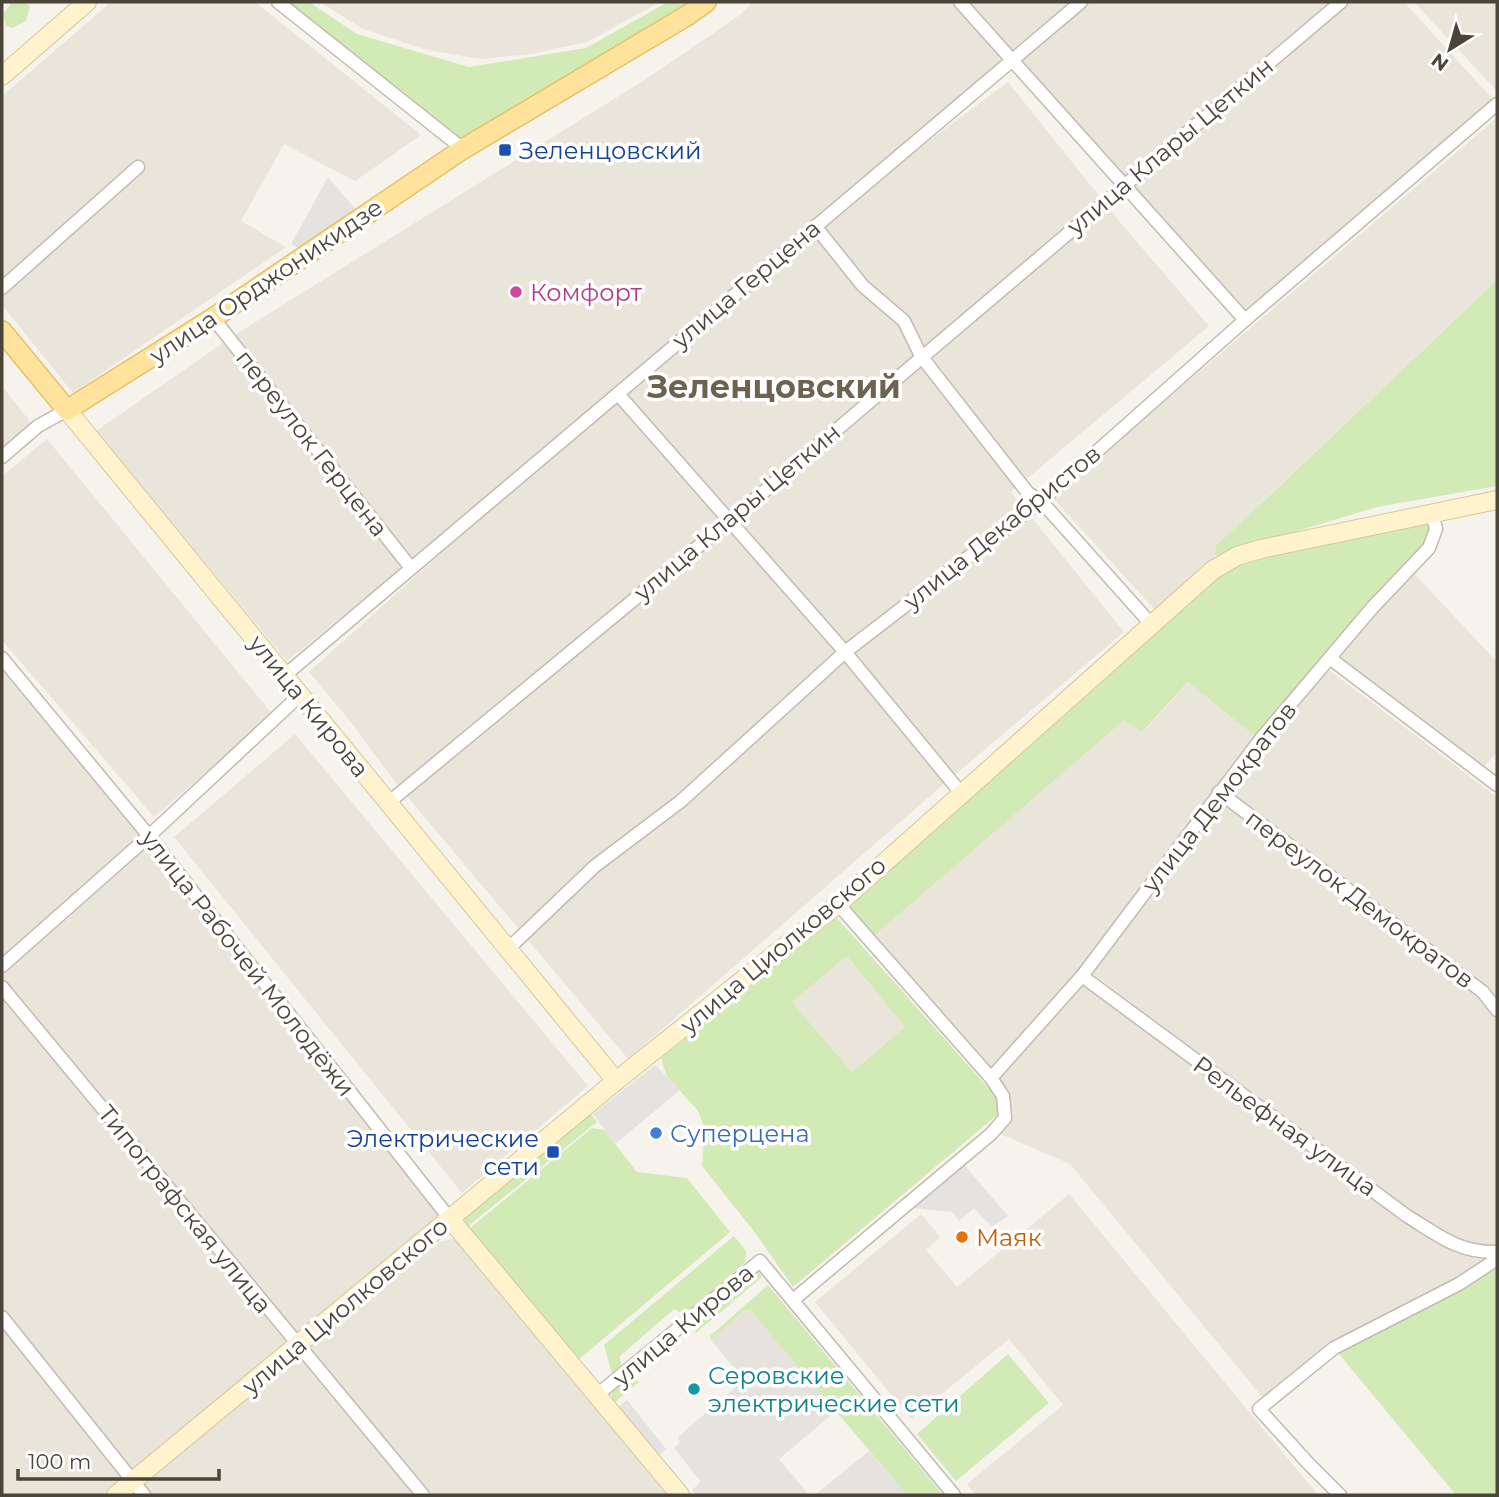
<svg xmlns="http://www.w3.org/2000/svg" width="1499" height="1497" viewBox="0 0 1499 1497" font-family="Montserrat,sans-serif">
	<style>
		.residential { fill: #eae5da }
		.industrial { fill: #e6e2dd }
		.green { fill: #d2eab5; fill-rule: evenodd }
		.parking { fill: #e5e3e0 }
		.lines { fill: none; stroke-linecap: round; stroke-linejoin: round }
		.street-casing { stroke: #c2bbae; stroke-width: 15 }
		.secondary-casing { stroke: #d6c79b; stroke-width: 20 }
		.primary-casing { stroke: #e6c16a; stroke-width: 22 }
		.street { stroke: #fff; stroke-width: 12 }
		.secondary { stroke: #fff3cd; stroke-width: 18 }
		.primary { stroke: #ffe39c; stroke-width: 19 }
		.transit-dot { fill: #1a4fb4; stroke: #fff; stroke-width: 2.5 }
		.hotel-dot { fill: #d1479c; stroke: #fff; stroke-width: 2.5 }
		.shop-dot { fill: #3f7fe0; stroke: #fff; stroke-width: 2.5 }
		.food-dot { fill: #e8710a; stroke: #fff; stroke-width: 2.5 }
		.culture-dot { fill: #0f9aa8; stroke: #fff; stroke-width: 2.5 }
		.labels { text-anchor: middle; dominant-baseline: central; stroke-width: 7; stroke-linejoin: round; paint-order: stroke }
		.street-label { font-size: 24px; fill: #4b4439; stroke: #fff }
		.transit-label { font-size: 24px; fill: #164399; stroke: #fff; text-anchor: start }
		.hotel-label { font-size: 24px; fill: #b23c85; stroke: #fff; text-anchor: start }
		.shop-label { font-size: 24px; fill: #366cbe; stroke: #fff; text-anchor: start }
		.food-label { font-size: 24px; fill: #c56008; stroke: #fff; text-anchor: start }
		.culture-label { font-size: 24px; fill: #0d838f; stroke: #fff; text-anchor: start }
		.district-label { font-size: 32px; font-weight: bold; fill: #6e6250; stroke: #fff }
	</style>
	<rect width="100%" height="100%" fill="#f6f3ec"/>
	<g class="residential">
		<path d="M111 2H255L421 135 355 181 284 144 241 221 286 247 73 393 2 305V96Z"/>
		<path d="M320 2H660L587 42 531 54 480 59 427 50 363 29Z"/>
		<path d="M753 2H1075L401 569 287 661 96 431 233 336 643 81 740 15Z"/>
		<path d="M1081 2H1404L1497 104 1245 320 1012 59Z"/>
		<path d="M1414 2H1497V91Z"/>
		<path d="M1008 82 1119 221 1209 326 1011 492 1124 632 938 789 628 1059 395 782 350 721 309 672 618 394 815 226Z"/>
		<path d="M1497 118V280L1266 498 1217 546 1215 556 1155 610 1052 497Z"/>
		<path d="M2 386 32 424 2 448Z"/>
		<path d="M47 439 273 715 154 817 2 640V476Z"/>
		<path d="M1409 568 1497 662V752L1480 771 1331 659Z"/>
		<path d="M2 658 450 1219 298 1346 423 1495H2Z"/>
		<path d="M1329 670 1497 797V997L1489 988 1229 792 1264 744Z"/>
		<path d="M1189 682 1260 740 1082 976 991 1078 868 941 1124 719 1143 732Z"/>
		<path d="M295 734 588 1086 462 1193 174 837Z"/>
		<path d="M1223 802 1479 997 1497 1019V1248H1478L1450 1237 1408 1210 1092 973Z"/>
		<path d="M847 956 905 1027 852 1072 792 1002Z"/>
		<path d="M1085 981 1405 1219 1476 1256 1481 1259V1264L1458 1280 1332 1342 1264 1399 1070 1164 998 1133 1008 1120 996 1078Z"/>
		<path d="M1069 1194 1318 1495H976L967 1484 1063 1405 1009 1339 911 1419 815 1302 921 1214 940 1237 926 1250 957 1287Z"/>
		<path d="M457 1238 671 1495H433L308 1347 439 1242Z"/>
	</g>
	<g class="industrial">
		<path d="M750 1310 836 1411 779 1459 809 1495H697L692 1490 701 1482 674 1448 680 1442 678 1437 744 1380 711 1340 743 1311Z"/>
		<path d="M869 1451 907 1495H815Z"/>
	</g>
	<g class="green">
		<path d="M16 2H26L30 7 26 21 12 28 6 26 3 14 11 3Z"/>
		<path d="M278 2H309L357 34 469 67 586 48 668 2H706L463 149Z"/>
		<path d="M1497 280V486L1377 507 1215 556 1216 546Z"/>
		<path d="M1432 513 1429 548 1260 740 1188 682 1142 732 1124 720 868 941 838 904 1213 570Z"/>
		<path d="M837 918 999 1100 997 1115 793 1287 756 1234 702 1166 705 1129 698 1111 666 1075 661 1058ZM847 956 905 1027 852 1072 792 1002Z"/>
		<path d="M585 1107 597 1122 461 1232 450 1219Z"/>
		<path d="M592 1128 604 1130 637 1172 687 1178 730 1232 577 1361 470 1228Z"/>
		<path d="M734 1236 746 1251 745 1262 685 1315 674 1309 620 1356 621 1365 612 1374 604 1345Z"/>
		<path d="M1497 1269V1495H1456L1334 1348Z"/>
		<path d="M753 1271 759 1272 762 1277 696 1333 694 1326 697 1319Z"/>
		<path d="M768 1285 943 1495H907L750 1310 743 1311 711 1340 710 1336Z"/>
		<path d="M1008 1354 1049 1403 956 1481 917 1434Z"/>
		<path d="M628 1377 635 1378 639 1382 613 1404 611 1391Z"/>
	</g>
	<g class="parking">
		<path d="M328 177 357 211 303 251 291 244Z"/>
		<path d="M655 1065 680 1090 615 1144 593 1114Z"/>
		<path d="M960 1160 1008 1216 992 1227 974 1208 959 1221 952 1212 904 1207Z"/>
		<path d="M627 1400 666 1449 655 1458 616 1409Z"/>
	</g>
	<g class="lines">
		<g class="street-casing">
			<g id="street">
				<path d="M278 2 463 149"/>
				<path d="M960 2 1245 320"/>
				<path d="M815 226 863 286 904 321 921 356 1028 493 1041 501 1151 624"/>
				<path d="M2 288 138 167"/>
				<path d="M213 318 411 568"/>
				<path d="M618 394 845 652 961 793"/>
				<path d="M2 457 38 426 67 410"/>
				<path d="M2 658 149 836 450 1219"/>
				<path d="M1331 659 1497 785"/>
				<path d="M284 676 1081 2"/>
				<path d="M1219 792 1483 992 1497 1010"/>
				<path d="M388 803 729 521 1341 2"/>
				<path d="M508 949 595 866 681 801 845 652 1041 501 1245 320 1497 104"/>
				<path d="M2 966 149 836 300 695"/>
				<path d="M1082 976 1407 1216C1438 1235 1459 1253 1497 1252"/>
				<path d="M2 987 423 1495"/>
				<path d="M991 1078 1082 976 1260 740 1372 608 1429 548 1436 529 1432 513"/>
				<path d="M793 1300 991 1134 1005 1118 1003 1096 991 1078 838 904"/>
				<path d="M2 1317 144 1495"/>
				<path d="M597 1395 760 1261 954 1495"/>
				<path d="M1340 1495 1307 1462 1259 1409 1334 1348 1459 1284 1497 1259"/>
			</g>
		</g>
		<g class="secondary-casing">
			<g id="secondary">
				<path d="M2 76 87 2"/>
				<path d="M67 410 616 1081"/>
				<path d="M450 1219 680 1495"/>
				<path d="M116 1495 616 1081 838 904 1213 570 1237 556 1261 549 1497 500"/>
			</g>
		</g>
		<g class="primary-casing">
			<path id="primary" d="M2 331 67 410 213 318 463 149 688 15 706 2"/>
		</g>
		<use href="#street" class="street"/>
		<use href="#secondary" class="secondary"/>
		<use href="#primary" class="primary"/>
	</g>
	<g class="transit-dot">
		<rect x="498" y="143" width="14" height="14" rx="3.5"/>
		<rect x="546" y="1145" width="14" height="14" rx="3.5"/>
	</g>
	<circle class="hotel-dot" cx="516" cy="292" r="7"/>
	<circle class="shop-dot" cx="656" cy="1133" r="7"/>
	<circle class="food-dot" cx="962" cy="1237" r="7"/>
	<circle class="culture-dot" cx="694" cy="1389" r="7"/>
	<g class="labels">
		<g class="street-label">
			<text transform="translate(1170 146) rotate(-40)">улица Клары Цеткин</text>
			<text transform="translate(266 281) rotate(-34)">улица Орджоникидзе</text>
			<text transform="translate(746 284) rotate(-40)">улица Герцена</text>
			<text transform="translate(312 443) rotate(52)">переулок Герцена</text>
			<text transform="translate(737 512) rotate(-40)">улица Клары Цеткин</text>
			<text transform="translate(1002 527) rotate(-39)">улица Декабристов</text>
			<text transform="translate(309 706) rotate(51)">улица Кирова</text>
			<text transform="translate(1219 797) rotate(-52)">улица Демократов</text>
			<text transform="translate(1360 899) rotate(37)">переулок Демократов</text>
			<text transform="translate(783 945) rotate(-40)">улица Циолковского</text>
			<text transform="translate(248 963) rotate(52)">улица Рабочей Молодёжи</text>
			<text transform="translate(1285 1126) rotate(36)">Рельефная улица</text>
			<text transform="translate(185 1209) rotate(51)">Типографская улица</text>
			<text transform="translate(345 1306) rotate(-40)">улица Циолковского</text>
			<text transform="translate(683 1325) rotate(-40)">улица Кирова</text>
		</g>
		<g class="transit-label">
			<text x="519" y="150">Зеленцовский</text>
			<text x="539" y="1138" text-anchor="end">Электрические<tspan x="539" dy="28">сети</tspan></text>
		</g>
		<g class="hotel-label">
			<text x="530" y="292">Комфорт</text>
		</g>
		<g class="shop-label">
			<text x="670" y="1133">Суперцена</text>
		</g>
		<g class="food-label">
			<text x="976" y="1237">Маяк</text>
		</g>
		<g class="culture-label">
			<text x="708" y="1375">Серовские<tspan x="708" dy="28">электрические сети</tspan></text>
		</g>
		<g class="district-label">
			<text x="774" y="386">Зеленцовский</text>
		</g>
	</g>
	<rect width="1499" height="1497" fill="none" stroke="#4b4439" stroke-width="7"/>
	<g transform="translate(1450 49) rotate(217)" stroke="#ffffff" stroke-width="5" paint-order="stroke">
	<path d="M0-5L12 26L0 18L-12 26Z" fill="#4b4439"/>
	<text y="-10" font-size="19" font-weight="bold" text-anchor="middle" fill="#4b4439">N</text>
	</g>
	<path d="M18 1469v10h201v-10" fill="none" stroke="#4b4439" stroke-width="3.5"/>
	<text x="28" y="1469" font-size="21" fill="#4b4439" stroke="#ffffff" stroke-width="5" paint-order="stroke">100 m</text>
</svg>
